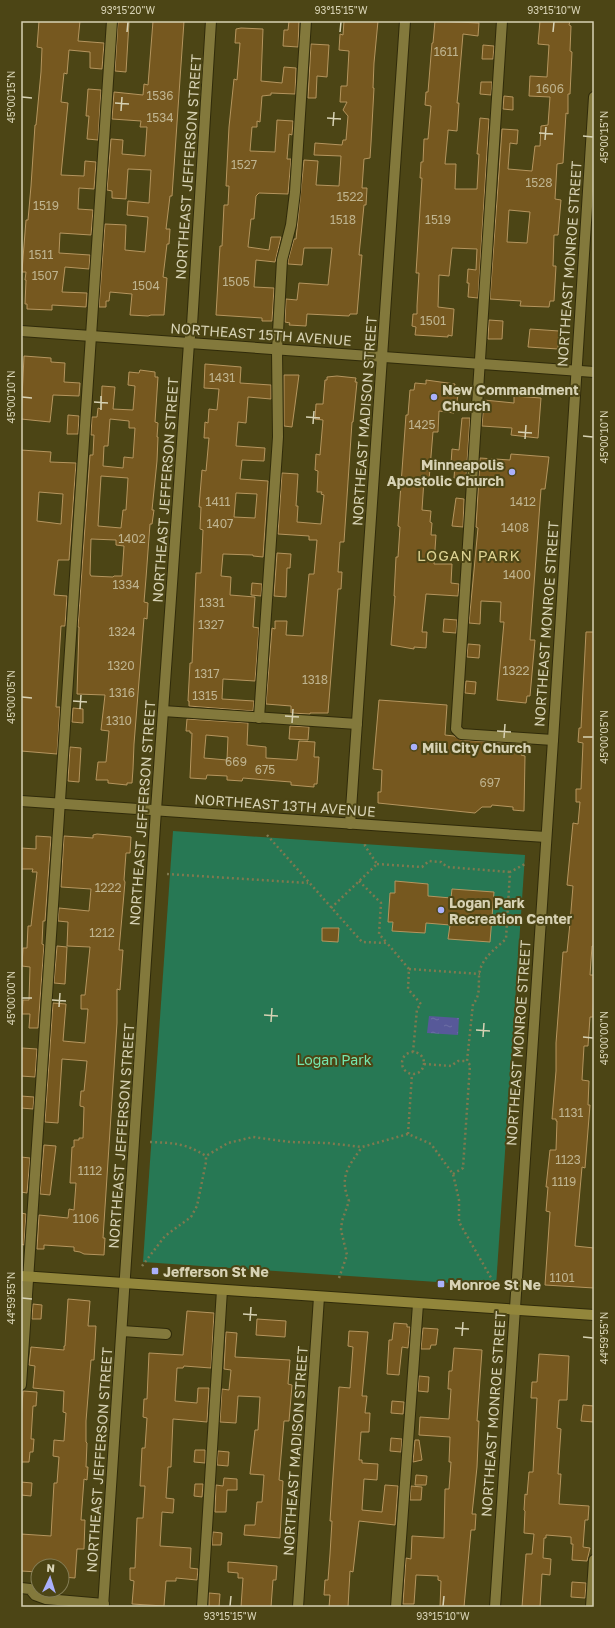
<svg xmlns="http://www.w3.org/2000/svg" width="615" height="1628" viewBox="0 0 615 1628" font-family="'Golos Text',sans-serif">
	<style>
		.green { fill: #277854 }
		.water { fill: url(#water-ripples) }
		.building { fill: #76581f; stroke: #b5955e; fill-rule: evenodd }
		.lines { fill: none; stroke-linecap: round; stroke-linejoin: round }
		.minor-casing { stroke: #302b0a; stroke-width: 12 }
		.major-casing { stroke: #302b0a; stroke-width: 12 }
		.path { stroke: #7f794f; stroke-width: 2.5; stroke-dasharray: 2 3; stroke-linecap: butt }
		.minor { stroke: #83793c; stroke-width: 10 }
		.major { stroke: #92863b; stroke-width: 10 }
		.ticks { fill: none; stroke: #d7d2b4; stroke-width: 1.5 }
		.poi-dot { fill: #aab0fb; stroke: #4c4515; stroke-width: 1.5 }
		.labels { text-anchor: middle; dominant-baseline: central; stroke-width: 4; stroke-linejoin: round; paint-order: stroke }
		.number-label { font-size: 12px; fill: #bfb48f }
		.street-label { font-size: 14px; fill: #d7d2b4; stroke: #4c4515 }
		.poi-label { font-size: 14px; font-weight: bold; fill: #d7d2b4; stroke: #4c4515; text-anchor: start }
		.park-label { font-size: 14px; fill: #75e7af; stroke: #4c4515 }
		.neighbourhood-label { font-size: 15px; letter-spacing: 1px; fill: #dcd292; stroke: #4c4515 }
		.neatline { fill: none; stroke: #d7d2b4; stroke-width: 1.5 }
		.ticks-label { font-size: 10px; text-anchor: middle; fill: #d7d2b4 }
	</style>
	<defs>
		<pattern id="water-ripples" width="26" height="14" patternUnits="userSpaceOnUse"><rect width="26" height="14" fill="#575999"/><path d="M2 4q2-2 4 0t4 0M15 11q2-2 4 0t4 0" fill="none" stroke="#6e70a5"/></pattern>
	</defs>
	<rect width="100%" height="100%" fill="#4c4515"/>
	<path class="green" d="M173 831 525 855 496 1286 143 1262Z"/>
	<path class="water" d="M429 1016 459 1018 458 1035 427 1033Z"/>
	<g class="building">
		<path d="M39 21H80L78 41 104 43 102 69 90 68V52L69 50 67 74 64 73 61 102 68 103 61 175 84 176 85 161 96 162 94 189 79 188 78 209 93 210 91 235 60 233 59 253 90 255 89 269 65 267 62 292 87 293 86 307 52 305V310L27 309V304H25L26 280H25L26 272H22L23 258 26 220H28L31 186 35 125H36L41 72 42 48 37 47Z"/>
		<path d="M118 21 129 22 126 72 115 71Z"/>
		<path d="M153 21H184L172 196H170L166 229H170L169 244H167L163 277 167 278 164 315H151L148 316 130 315 132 294 110 292 109 301H106V307H99L105 224 126 225 125 250 145 252 148 217 127 215 128 201 149 203 151 170 128 169 126 199 112 198V191L107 190 111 139 123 140 122 154 145 156 147 127H140L141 121 112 119 114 92 143 95 144 84 148 85Z"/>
		<path d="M289 21H299L298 47 283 46 284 30H288Z"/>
		<path d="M344 21H378L374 63 373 88H374L371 143 370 158 364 159 362 188H367L366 205H364L359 255H362L357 314H350L349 316 307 314 306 326 289 325 290 323 285 322 286 299 297 300 299 283 328 285 332 248H304L302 265 288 264V261L294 239H296L304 160 318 161 316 185 339 186 341 156 314 155 315 143 342 145 343 140H346L348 116 343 110 347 102H340L341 86H347L349 51 339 50 340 34 343 35Z"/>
		<path d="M435 21 479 23 478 36 463 34 458 93 457 103H459L457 131 448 130V132L445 164H456L455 189H477L479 154H477L480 118 489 119 478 298 468 297 469 283H467L468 269 476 270 477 249 452 248 449 276 439 275 438 307 454 309 452 336 448 335V337L415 335 416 327 412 326 413 314H417V306L419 273H416L422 178H420L421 162H423L424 139H428L431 106 425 105 426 92H428L432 43H433Z"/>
		<path d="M540 21H570L569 25 571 26 570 51 572 52 570 94H568V114L566 113 563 163 557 164 555 199 561 200 558 235H554L553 266H556L554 301H550L549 307 520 306 521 301 490 299 502 129 518 130 517 144 510 143 508 169 532 171 535 146H540L541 126 548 125 550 97 529 96 530 76 547 77 549 45 538 44ZM509 210 530 212 527 243 507 242Z"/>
		<path d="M241 28 263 29 261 81 282 83 284 67 296 68 295 94 271 93V95L262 96 260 122 257 121V127H252L250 151 275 152 277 120 293 121 292 135 289 134 287 159H291L288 194 259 193 256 196 254 219H251L248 247 269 250 271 237H281L275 262 256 260 254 287 274 288 272 321H262V318L216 315 220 246H222L224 205H228L229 186H226L229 127 234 79 237 80 240 43H235L236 29Z"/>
		<path d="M311 44 329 45 327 77 317 76 316 98H308Z"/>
		<path d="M483 45 494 46 493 59H482Z"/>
		<path d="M481 82H492L491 95 480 94Z"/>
		<path d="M88 89 101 90 98 140 87 139 89 116H86Z"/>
		<path d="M504 96 513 97V110L503 109Z"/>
		<path d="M489 320 503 321 502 339H488Z"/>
		<path d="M530 329 559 331 558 349 528 347Z"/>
		<path d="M24 356 51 358V362L65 363 64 382 80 383 79 396 53 395 50 422 21 419Z"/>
		<path d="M205 364 241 367 240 383 271 385V399L248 397 246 423 238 422 236 446 265 448 264 461 242 460 240 479 268 481 263 557 253 556V555L223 554 221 576 231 577 230 595 255 597 253 627 259 628 255 681 223 679 222 699 254 701 253 711 189 706V701H188L190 663H192L196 573H201L203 530 200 529 201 507H199L202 470 206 471 209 438H204L205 422 208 423 209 409 217 410 219 389 204 388ZM236 493 257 494 255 518 234 517Z"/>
		<path d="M140 370 155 372V377H158L155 422 158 423 157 437H158L157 461 152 510H154L152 524H150L146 578 144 602 148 603 147 619 144 618 134 744 133 769 132 783H127V785L108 783V780H96L98 762H106L109 731 101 730 105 695 77 694 79 627H78L90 455H93L94 435H91L92 417H97L98 408 101 409 102 386 115 387 113 409 133 410 135 386 128 385 129 372 139 373ZM110 419 129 421V428H135L133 458 124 457 123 468 103 466 104 446H108ZM101 476 128 478 126 510H123L121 528 98 526ZM91 539 116 540V545L124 546 122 576H114L113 577 91 576 90 574Z"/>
		<path d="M284 375H299L292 427 284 426Z"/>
		<path d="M337 376 356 378 355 382H357L353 422H352L344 542H340L338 572H342L341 589H338L328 713H310V714L291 713V706L266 704 272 628 275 629V621H287L286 635 303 636 309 574H314L317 540H309V536L278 534 282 473 298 474 296 506H298L297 522 321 524 324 495 321 494 322 492H317L318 471 315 470 316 454 320 455 323 420 315 419 316 404H323L325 380H327V377Z"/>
		<path d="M426 380 455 384 454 391 458 395 457 401 454 404V413L439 411 438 432H433L429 480 424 479 422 510 431 511 430 522 432 523 431 535H436L434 564H452L451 583 459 584 458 596 426 594 422 632H427L426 648 414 647V649L391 645 395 596H394L396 557H398L400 527 398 526 406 415H408L410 390H414L415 383 426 384Z"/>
		<path d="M514 396 541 398 538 438 511 435 512 428 482 426 484 400 514 403Z"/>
		<path d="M68 415 79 416 78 434H67Z"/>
		<path d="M462 418H470L466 478H454L455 464H451L452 449 459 450Z"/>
		<path d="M21 450 51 452 50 462 76 463 69 560H58L54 595 67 596 65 626H61L56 707H60L57 754 21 751ZM39 492 63 494 61 524 37 521Z"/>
		<path d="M511 454 549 457 545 489H541L530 640H535L530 696H527L526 703 497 700 504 622H500L501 602 481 601 480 624 469 623 478 528 476 527 480 458 510 460Z"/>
		<path d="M456 498 464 499 463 527 452 526Z"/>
		<path d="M277 553 291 554 290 568H287L286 597 274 596Z"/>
		<path d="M252 583 262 584 261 596 251 595Z"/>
		<path d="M444 619 457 620 456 633 443 632Z"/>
		<path d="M586 632H594V946H592L590 975H594V987L593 1017H590L588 1046H584L582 1080 589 1081 588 1105H590L585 1168 582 1167 575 1246 594 1248V1288L545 1285 550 1212 546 1211 548 1187H546L550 1150H556L557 1121H556V1119H552L556 1071V1043L563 952H567L570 923 573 886 567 885 573 823 578 824 580 802H576V789H581L583 743 578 742 579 728H581Z"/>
		<path d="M468 644 480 645 479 658 467 657Z"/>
		<path d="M466 681 476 682 475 694 465 693Z"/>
		<path d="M379 700 447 705 445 735 454 736 461 740 522 744 521 755 525 756 524 811 513 810V807L492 805 491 807H482L475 813 378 803V792H381L382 770 373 769Z"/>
		<path d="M73 708 83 709V723L72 722Z"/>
		<path d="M187 719 248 723 247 745 266 747V758L297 760 299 741 315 742 314 757H319L317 784H314V787L291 785V782L266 780 243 778 242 781 227 780V776L207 775 206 779 190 778 192 733H190V731H186ZM206 735 228 737 227 760 204 758Z"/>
		<path d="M290 726 309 727 308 740 289 739Z"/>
		<path d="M70 747 81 748 79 782 68 781Z"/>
		<path d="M97 834 131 837 130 853H126L124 880 125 882 119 950H123L120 990 117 989V1023L103 1238H105L104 1255 84 1254 80 1252 74 1251V1247L44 1245V1249H37L39 1215 68 1218 69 1209 74 1210 76 1183H70L72 1147H74V1140H79V1138H83L84 1107 80 1106V1103L81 1091H84L87 1061 62 1059 58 1123 45 1122 53 1003 66 1004 63 1041 85 1043 88 1009H81V995H85L90 947 67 946 68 922 58 921 59 908 89 911 91 889 61 887 64 836 93 838V835Z"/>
		<path d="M36 836 51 837 45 921H43L42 944 44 945 38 1028H29L30 1014H22L23 1000H29L30 967 22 966 23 948H27L28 926H31L37 872H32L33 869H21V848L36 849Z"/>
		<path d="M395 881 428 884V896L451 898 452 889 494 892 490 942 448 939 450 925 426 923 425 933 392 931 393 922H388L390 893H395Z"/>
		<path d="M322 928H339L338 942 322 941Z"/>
		<path d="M57 946 67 947 65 984 54 983Z"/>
		<path d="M22 1048 37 1049 35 1077 21 1076Z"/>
		<path d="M21 1096 34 1097 33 1109 21 1108Z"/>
		<path d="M44 1145 56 1146 50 1195 40 1194Z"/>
		<path d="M21 1157 30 1158 27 1193 21 1192Z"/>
		<path d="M21 1213 26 1214 24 1245 21 1244Z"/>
		<path d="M68 1299 90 1301 88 1326H96L94 1360H91L86 1421V1442L87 1443 86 1467H88L87 1480 84 1479 81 1520H85L84 1549H77L75 1578 62 1577V1566H38V1572L21 1571V1534L51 1536 54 1483H57L59 1457 53 1456 54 1440 64 1441 66 1413 63 1412 64 1391 33 1388 35 1366 29 1365 31 1347 64 1350V1346H65Z"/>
		<path d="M33 1304 42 1305 41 1319H32Z"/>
		<path d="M187 1311 214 1313 211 1368 184 1366 183 1368H177L175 1401 197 1403 198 1388H209L207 1422 173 1419 171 1467H168L166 1498 174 1499 173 1513 162 1512 160 1546 191 1548 190 1568 198 1569 197 1580 176 1578V1581H166L164 1606 132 1604 134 1581 130 1580V1568H135L137 1518H143L145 1486H140L142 1448H145L147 1418 143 1417 144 1399H147L149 1353 183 1355Z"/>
		<path d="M257 1319 286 1321 285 1337 256 1335Z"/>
		<path d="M394 1323 407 1324V1327H410L408 1348 402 1347 399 1375 387 1374 389 1340H392Z"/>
		<path d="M423 1328 438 1329 436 1345H431L430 1349H421Z"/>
		<path d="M349 1331 368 1332 362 1396H367L365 1413H370L369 1432H361L359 1460H362V1463L378 1464 377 1480 364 1479 362 1510 382 1512 385 1485 398 1486 395 1525 359 1521 353 1572 350 1571 348 1607H329L330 1595H324L325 1580H328L330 1554 332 1521H330L339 1387 350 1388 353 1347 348 1346Z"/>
		<path d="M226 1332 237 1333 235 1357 290 1360 288 1384 292 1385 289 1421H284L279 1480 283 1481 280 1538 244 1535 245 1525H255L257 1502H262L264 1475 250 1474 255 1430H258L260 1397 238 1396 236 1423 220 1422 222 1389 229 1390 231 1370 224 1369Z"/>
		<path d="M454 1348 482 1350 477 1421H479L477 1467 472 1514H476L475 1530H471L464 1607H440L441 1581 438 1580V1576L416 1575 414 1604H403L406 1558 411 1559 412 1536 444 1538 445 1489H449L451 1462H449L450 1437 419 1435 420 1417 449 1419 451 1389H448L449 1371H452Z"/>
		<path d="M539 1354 569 1356 567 1400H559L557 1428 561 1429 558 1474H561L559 1504 589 1506 588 1520H585L583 1547 590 1548 587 1561 572 1560 573 1544H571V1537L546 1535V1538H544L543 1558 551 1559 550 1575 542 1574 540 1607H522L526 1554H532L534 1534 524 1533 525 1511 524 1510 525 1494 527 1495 529 1472H533L537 1398H531L532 1382H537Z"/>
		<path d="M419 1376 429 1377 428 1392 418 1391Z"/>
		<path d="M23 1391 37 1392 36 1406H33L31 1439H34L33 1452H30L29 1462H21V1421Z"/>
		<path d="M392 1401 404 1402 403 1414 391 1413Z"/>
		<path d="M583 1405 594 1406V1422L581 1421Z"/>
		<path d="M391 1438 402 1439 401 1452 390 1451Z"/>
		<path d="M415 1440H419L422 1460 413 1462Z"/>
		<path d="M195 1450H205V1463L194 1462Z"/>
		<path d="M218 1451 229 1452 228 1466 217 1465Z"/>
		<path d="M416 1475 427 1476 426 1485H415Z"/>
		<path d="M224 1478 237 1479V1490H227L226 1512H215L216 1485 223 1486Z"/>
		<path d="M21 1482 32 1483 31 1496 21 1495Z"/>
		<path d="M195 1484H203L202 1497 194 1496Z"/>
		<path d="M411 1486 422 1487 421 1500H410Z"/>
		<path d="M213 1532 222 1533 221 1545H212Z"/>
		<path d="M228 1562 277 1566 276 1580H273L271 1607H241L243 1578H238V1573L228 1572Z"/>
		<path d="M572 1582 586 1583 585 1598 571 1597Z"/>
		<path d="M209 1593 220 1594 219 1607H209Z"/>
	</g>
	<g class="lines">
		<g class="minor-casing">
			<g id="minor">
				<path d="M502 21 456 729 461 734 553 740"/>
				<path d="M21 331 594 372"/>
				<path d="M163 711 357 724"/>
				<path d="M259 718 278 437 277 350 282 260 291 225 295 192 306 21"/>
				<path d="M21 801 546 837"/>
				<path d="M350 824 405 21"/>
				<path d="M122 1331 166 1334"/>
				<path d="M21 1385 112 21"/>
				<path d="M21 1588 30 1589 35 1595 46 1599 104 1604"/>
				<path d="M103 1607 156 810 189 343 192 325 211 21"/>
				<path d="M202 1607 222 1290"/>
				<path d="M298 1607 319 1297"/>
				<path d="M396 1607 418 1304"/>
				<path d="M495 1607 553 740 594 97"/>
				<path d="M591 1607 594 1560"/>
			</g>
		</g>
		<g class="major-casing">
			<path id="major" d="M21 1276 594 1315"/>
		</g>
		<g class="path">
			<path d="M267 835 362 942 387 943 409 969 408 989 421 1004 417 1009 413 1052"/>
			<path d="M377 864 422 867 429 861 441 862 447 867 510 872"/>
			<path d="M167 874 308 883"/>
			<path d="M359 881 381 903 379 934 387 943"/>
			<path d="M331 908 377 864 365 846V842"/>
			<path d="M409 969 480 974"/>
			<circle cx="413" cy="1063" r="11"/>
			<path d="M424 1064 451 1066 458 1061H467"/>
			<path d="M408 1134 412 1074"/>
			<path d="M150 1142C174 1143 185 1143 206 1156"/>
			<path d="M453 1174 463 1168 470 1065 467 1061 473 1004C483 993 476 979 481 967 486 955 496 948 506 939L510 872 527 863"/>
			<path d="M142 1266 165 1236 191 1217 197 1206 206 1162V1156L228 1143 253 1137 290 1142 327 1143 362 1147 408 1134 431 1144 453 1174 459 1200V1222L498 1290"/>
			<path d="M339 1278 347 1255 341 1230 342 1221 349 1201C339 1177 348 1167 362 1147"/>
		</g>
		<use href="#minor" class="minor"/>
		<use href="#major" class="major"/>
	</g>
	<path class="ticks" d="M127 32 128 22M340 32 341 22M553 32 554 22M22 97 32 98M115 103 129 104M121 111 122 97M327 118 341 119M333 126 334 112M539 133 553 134M583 136 593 137M545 140 546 127M22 397 32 398M94 402 108 403M101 410V396M306 417 320 418M313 424 314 411M518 432 532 433M583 436 593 437M525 439 526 425M22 697 32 698M73 701 87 702M80 709 81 695M285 716 299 717M292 723 293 709M497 731 511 732M583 737H593M504 738 505 724M22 998H32M52 1000 66 1001M59 1007 60 993M264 1015 278 1016M271 1022 272 1008M476 1030 490 1031M483 1037 484 1023M583 1037 593 1038M22 1298 32 1299M243 1314 257 1315M250 1321 251 1307M455 1328 469 1329M462 1336 463 1322M583 1337 593 1338M230 1606 231 1596M443 1606 444 1596"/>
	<g class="poi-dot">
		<circle cx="434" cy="397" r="4"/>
		<circle cx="512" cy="472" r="4"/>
		<circle cx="414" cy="747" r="4"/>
		<circle cx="441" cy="910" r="4"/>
		<rect x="151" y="1267" width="8" height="8" rx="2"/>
		<rect x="437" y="1280" width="8" height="8" rx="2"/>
	</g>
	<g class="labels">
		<g class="number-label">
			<text x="446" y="51">1611</text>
			<text x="550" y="88">1606</text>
			<text x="160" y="95">1536</text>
			<text x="160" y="117">1534</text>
			<text x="244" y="164">1527</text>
			<text x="539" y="182">1528</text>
			<text x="350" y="196">1522</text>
			<text x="46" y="205">1519</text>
			<text x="343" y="219">1518</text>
			<text x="438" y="219">1519</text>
			<text x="41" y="254">1511</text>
			<text x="45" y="275">1507</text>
			<text x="236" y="281">1505</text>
			<text x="146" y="285">1504</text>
			<text x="433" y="320">1501</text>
			<text x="222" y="377">1431</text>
			<text x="422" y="424">1425</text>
			<text x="218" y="501">1411</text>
			<text x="523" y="501">1412</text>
			<text x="220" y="523">1407</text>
			<text x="515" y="527">1408</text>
			<text x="132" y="538">1402</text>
			<text x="517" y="574">1400</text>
			<text x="126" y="584">1334</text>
			<text x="212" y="602">1331</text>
			<text x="211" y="624">1327</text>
			<text x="122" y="631">1324</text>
			<text x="121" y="665">1320</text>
			<text x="516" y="670">1322</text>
			<text x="207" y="673">1317</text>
			<text x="315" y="679">1318</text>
			<text x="122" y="692">1316</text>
			<text x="205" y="695">1315</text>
			<text x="119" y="720">1310</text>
			<text x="236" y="761">669</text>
			<text x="265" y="769">675</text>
			<text x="490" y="782">697</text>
			<text x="108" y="887">1222</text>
			<text x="102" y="932">1212</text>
			<text x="571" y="1112">1131</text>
			<text x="568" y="1159">1123</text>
			<text x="90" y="1170">1112</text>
			<text x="564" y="1181">1119</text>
			<text x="86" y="1218">1106</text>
			<text x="562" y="1277">1101</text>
		</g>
		<g class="street-label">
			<text transform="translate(188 167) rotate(-86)">NORTHEAST JEFFERSON STREET</text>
			<text transform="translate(569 264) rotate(-86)">NORTHEAST MONROE STREET</text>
			<text transform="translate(261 334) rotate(4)">NORTHEAST 15TH AVENUE</text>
			<text transform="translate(364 421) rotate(-86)">NORTHEAST MADISON STREET</text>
			<text transform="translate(165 490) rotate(-86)">NORTHEAST JEFFERSON STREET</text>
			<text transform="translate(546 624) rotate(-86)">NORTHEAST MONROE STREET</text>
			<text transform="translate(285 805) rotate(4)">NORTHEAST 13TH AVENUE</text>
			<text transform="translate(142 813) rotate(-86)">NORTHEAST JEFFERSON STREET</text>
			<text transform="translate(518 1043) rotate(-86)">NORTHEAST MONROE STREET</text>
			<text transform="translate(121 1136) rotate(-86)">NORTHEAST JEFFERSON STREET</text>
			<text transform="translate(493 1414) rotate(-86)">NORTHEAST MONROE STREET</text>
			<text transform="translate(295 1451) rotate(-86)">NORTHEAST MADISON STREET</text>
			<text transform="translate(99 1460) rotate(-86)">NORTHEAST JEFFERSON STREET</text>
		</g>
		<g class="poi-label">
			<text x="442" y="389">New Commandment<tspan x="442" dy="16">Church</tspan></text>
			<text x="504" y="464" text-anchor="end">Minneapolis<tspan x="504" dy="16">Apostolic Church</tspan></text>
			<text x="422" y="747">Mill City Church</text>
			<text x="449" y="902">Logan Park<tspan x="449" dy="16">Recreation Center</tspan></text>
			<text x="163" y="1271">Jefferson St Ne</text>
			<text x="449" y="1284">Monroe St Ne</text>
		</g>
		<g class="park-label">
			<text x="334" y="1059">Logan Park</text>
		</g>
		<g class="neighbourhood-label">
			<text x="469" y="555">LOGAN PARK</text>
		</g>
	</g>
	<rect width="615" height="1628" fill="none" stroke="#4c4515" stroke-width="44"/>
	<g transform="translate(50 1578) rotate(4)"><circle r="19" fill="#4c4515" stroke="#847d55"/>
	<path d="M0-3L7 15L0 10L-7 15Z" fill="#aab0fb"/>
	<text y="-6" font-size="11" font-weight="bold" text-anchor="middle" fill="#d7d2b4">N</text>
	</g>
	<rect x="22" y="22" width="571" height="1584" class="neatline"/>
	<g class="ticks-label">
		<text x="128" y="14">93°15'20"W</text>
		<text x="341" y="14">93°15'15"W</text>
		<text x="554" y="14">93°15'10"W</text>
		<text transform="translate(11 97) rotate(-90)" y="4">45°00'15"N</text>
		<text transform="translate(604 137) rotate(-90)" y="4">45°00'15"N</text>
		<text transform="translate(11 397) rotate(-90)" y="4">45°00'10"N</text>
		<text transform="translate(604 437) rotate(-90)" y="4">45°00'10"N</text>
		<text transform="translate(11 697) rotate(-90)" y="4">45°00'05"N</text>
		<text transform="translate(604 737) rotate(-90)" y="4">45°00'05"N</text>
		<text transform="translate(11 998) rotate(-90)" y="4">45°00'00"N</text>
		<text transform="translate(604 1038) rotate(-90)" y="4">45°00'00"N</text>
		<text transform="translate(11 1298) rotate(-90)" y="4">44°59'55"N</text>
		<text transform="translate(604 1338) rotate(-90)" y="4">44°59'55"N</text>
		<text x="230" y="1620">93°15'15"W</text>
		<text x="443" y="1620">93°15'10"W</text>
	</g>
</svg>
